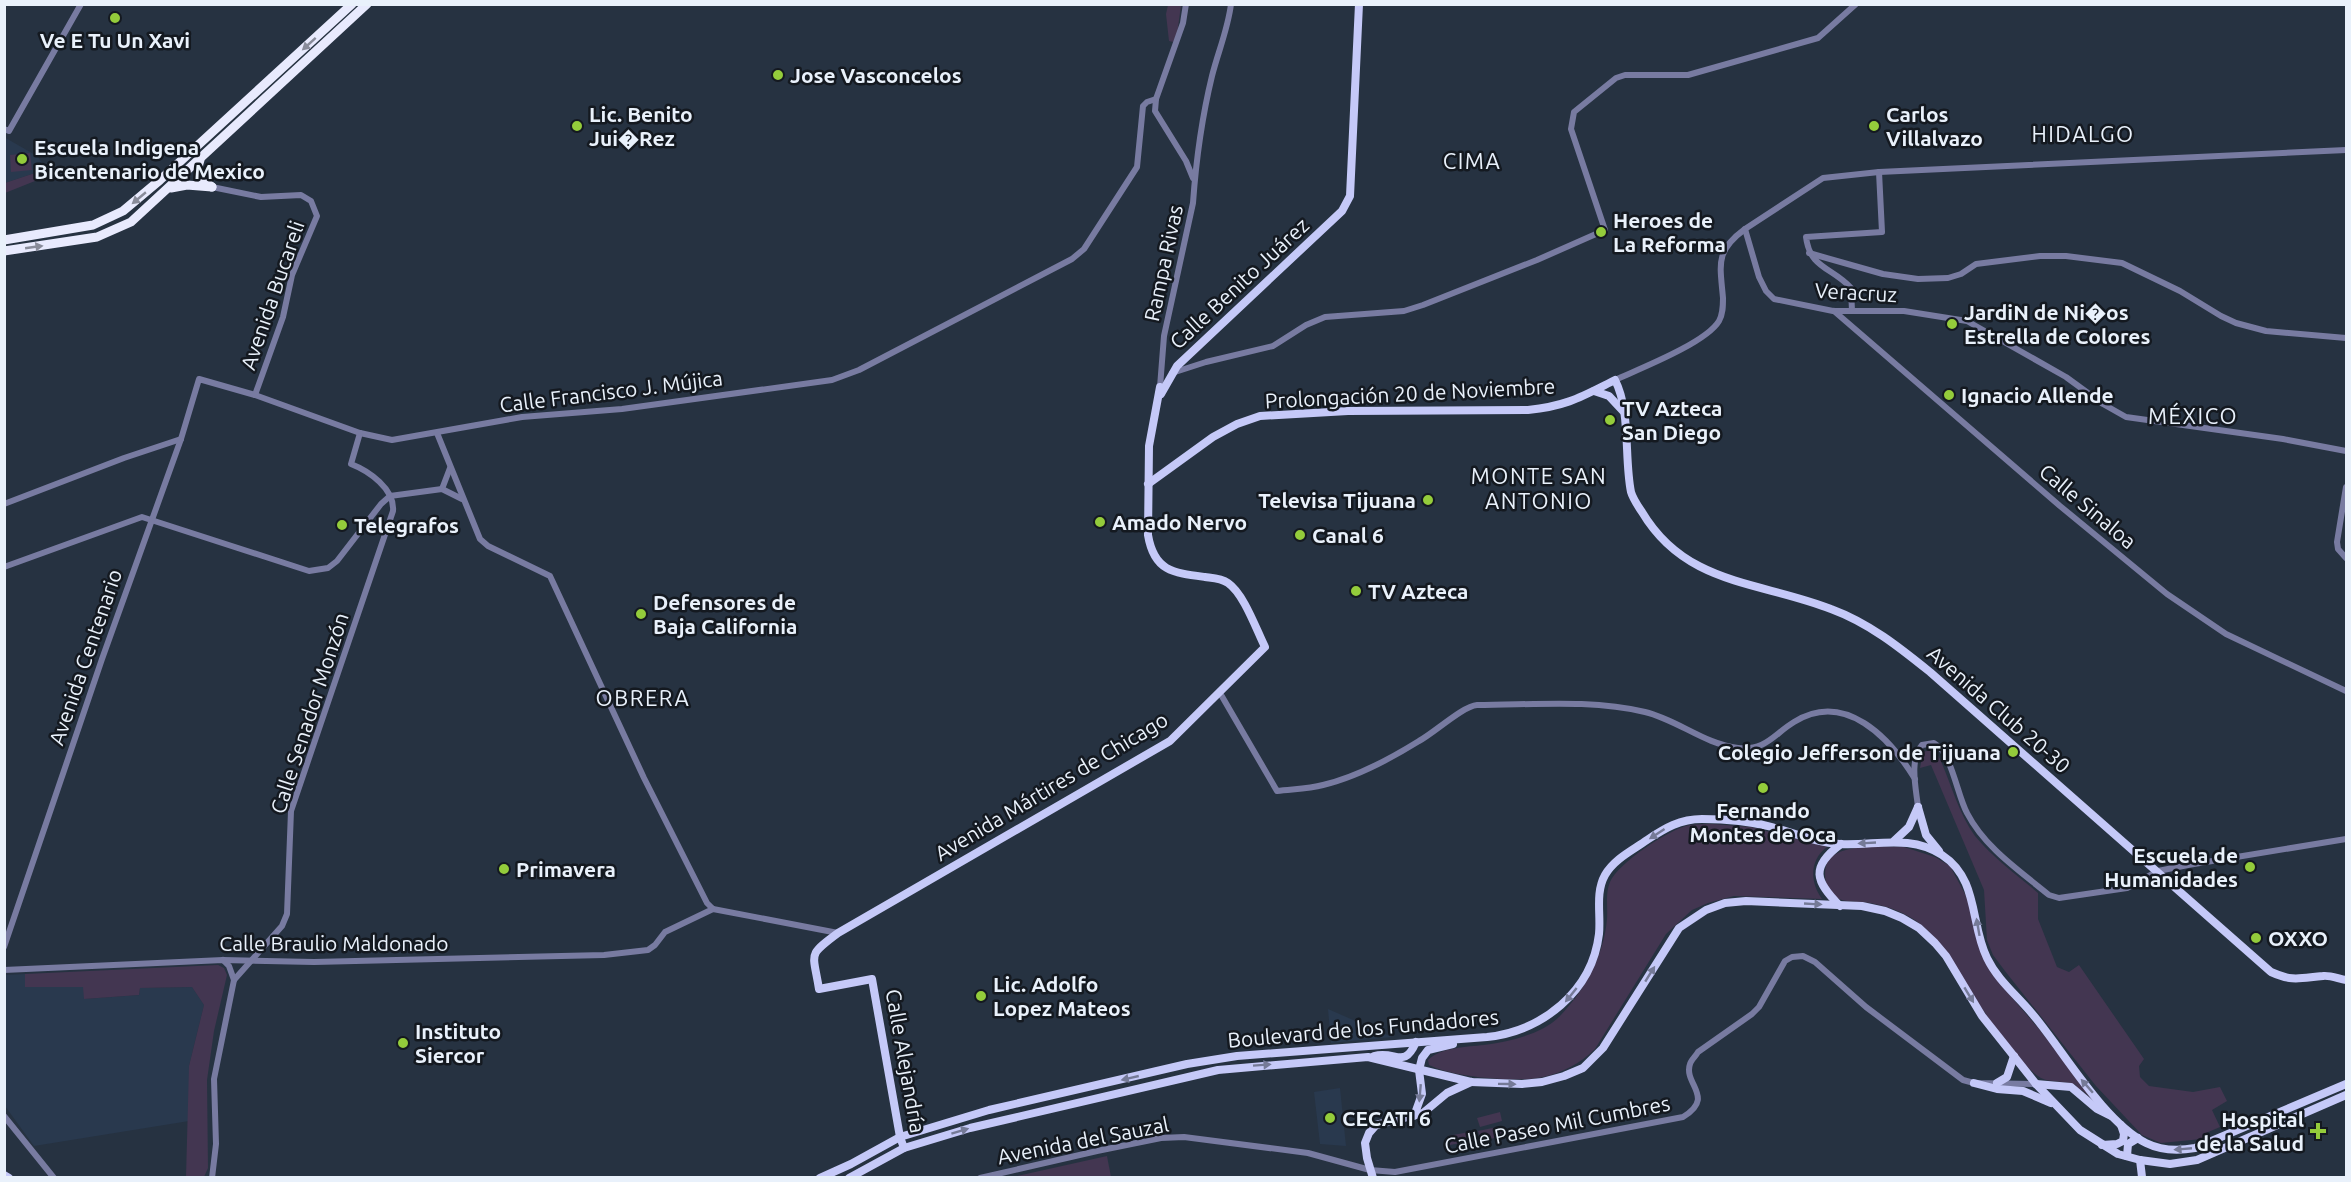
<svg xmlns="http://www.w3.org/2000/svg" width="2351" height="1182" viewBox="0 0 2351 1182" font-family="Ubuntu,sans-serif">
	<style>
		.built { fill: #29394e }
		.green { fill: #433651 }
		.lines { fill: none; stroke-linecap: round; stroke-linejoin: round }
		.minor { stroke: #787ba1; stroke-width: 6 }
		.major { stroke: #c5c9f8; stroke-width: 8 }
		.highway { stroke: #e8eafd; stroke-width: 9 }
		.oneway { fill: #898c9a }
		.oneway2 { fill: #757a97 }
		.poi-dot { fill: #94cc3b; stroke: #141920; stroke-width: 2 }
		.labels { text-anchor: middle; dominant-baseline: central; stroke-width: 5; stroke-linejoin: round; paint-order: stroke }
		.poi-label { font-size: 21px; font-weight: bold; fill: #e9f1fb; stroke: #141920; text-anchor: start }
		.street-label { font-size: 21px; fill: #e9f1fb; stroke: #141920 }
		.neighbourhood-label { font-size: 22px; letter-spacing: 1.5px; fill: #e9f1fb; stroke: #141920 }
	</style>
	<rect width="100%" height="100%" fill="#263241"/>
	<g class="built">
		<path d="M4 137 37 156 47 169 5 183Z"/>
		<path d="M25 974V987H84V999L139 995 140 988 192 987 204 1005 189 1066V1121L34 1146 5 1106 4 975Z"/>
		<path d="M1328 1009 1392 1037 1331 1043Z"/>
		<path d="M1340 1088 1346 1146 1320 1144 1314 1092Z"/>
	</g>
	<g class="green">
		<path d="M1168 5H1181L1177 35 1173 42 1169 41 1166 14Z"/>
		<path d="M30 153 32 170 11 172 10 155Z"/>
		<path d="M47 169 45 177 5 193V183Z"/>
		<path d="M1930 750 1936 752 1940 759C1951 784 1959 814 1975 836 1993 858 2017 875 2038 893V919L2057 967 2069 972 2079 965 2144 1059 2139 1066 2140 1077 2149 1086 2193 1092 2220 1087 2227 1101 2212 1110 2220 1127 2206 1133 2202 1139 2161 1143 2142 1135 2096 1086 2005 971 1993 955 1987 940 1984 890 1931 765 1920 768 1923 752Z"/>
		<path d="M1713 824 1751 827 1827 847C1809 860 1810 883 1822 899L1734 896 1708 903 1692 910 1666 934 1595 1049C1581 1063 1562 1073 1543 1077 1517 1083 1452 1077 1429 1065L1428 1060C1441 1047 1467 1047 1484 1045 1510 1041 1541 1035 1560 1016 1585 990 1604 955 1607 919 1608 907 1605 894 1610 882 1618 863 1669 829 1690 825 1697 824 1705 824 1713 824Z"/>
		<path d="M1904 847 1935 857 1950 866 1965 894 2001 985 2039 1029 2100 1107 2082 1090H2077L2076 1085C2064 1080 2050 1083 2041 1078 2031 1072 2022 1061 2015 1052 1996 1030 1980 1006 1964 982 1953 964 1942 944 1927 930 1913 916 1894 908 1875 904 1863 901 1844 904 1834 896 1825 889 1823 873 1827 863 1837 842 1885 847 1904 847Z"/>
		<path d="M218 965 224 968 227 975 214 1031 207 1080 208 1168 204 1177H186L189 1066 204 1005 192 987 140 988 139 995 84 999 83 987H25V974Z"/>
		<path d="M1500 1112 1502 1121 1480 1127 1477 1118Z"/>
		<path d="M1502 1126 1504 1136 1481 1141 1478 1131Z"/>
		<path d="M1474 1131 1476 1140 1450 1145 1448 1136Z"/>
		<path d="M1107 1156 1111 1177H1013Z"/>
	</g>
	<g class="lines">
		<g class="minor">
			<path d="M1186 4 1183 23 1156 99 1155 111 1186 161 1193 178"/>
			<path d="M4 129 9 131 81 4"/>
			<path d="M212 187 261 197 301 195 311 201 317 216 292 275 283 317 255 395"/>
			<path d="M1745 229 1759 277 1766 291 1774 299 1833 311H1904L1967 321 2066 377 2103 404 2126 417 2283 439 2346 451"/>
			<path d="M1809 253 1883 274 1918 279 1948 278 1961 274 1976 264 2040 256H2066L2122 263 2180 291 2221 316 2236 323 2266 331 2346 338"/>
			<path d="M1834 311 2060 506 2167 594 2226 634 2346 691"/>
			<path d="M1852 311 1851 288C1832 267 1810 269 1806 237L1882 232 1879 172"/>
			<path d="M1172 373 1206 362 1273 346 1306 325 1325 317 1404 311 1423 305 1537 260 1605 230 1571 129 1574 112 1616 78 1625 75H1688L1818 38 1856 4"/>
			<path d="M1615 380C1639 369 1706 343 1719 321 1723 314 1723 306 1723 298 1720 264 1715 251 1745 229L1823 178 1879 172 2346 150"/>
			<path d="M1160 387 1164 336 1193 203C1196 161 1202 117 1212 76 1218 52 1228 29 1231 4"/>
			<path d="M437 433 480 539 488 546 550 576 644 778 707 903 713 909 838 933"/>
			<path d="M2346 487 2337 542 2338 549 2346 558"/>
			<path d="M442 489 450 468"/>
			<path d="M4 504 124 458 181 439"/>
			<path d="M4 567 142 517 309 571 328 568 337 561 381 504 390 496 442 489 462 499"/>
			<path d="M1220 693 1277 791C1292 789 1308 789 1323 785 1357 777 1390 759 1419 741 1434 733 1463 706 1477 705 1532 705 1591 699 1645 712 1678 720 1704 744 1738 748 1766 751 1774 734 1794 722 1845 690 1890 738 1915 779"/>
			<path d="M1918 807C1916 788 1909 760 1922 745L1934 743C1952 753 1957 795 1967 813 1985 848 2020 871 2049 895L2059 898 2127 888 2158 871 2188 865 2346 839"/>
			<path d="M4 947 102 659 181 439 199 379 255 395 360 433 392 440 522 417 622 409 832 380 859 370 1072 259 1084 249 1137 167 1143 106 1147 102 1156 99"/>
			<path d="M223 960 229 966 234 980"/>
			<path d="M4 970 223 960 314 962 604 955 648 950 655 945 665 932 713 909"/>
			<path d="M4 1116 54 1178"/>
			<path d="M212 1178 216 1144 214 1079 234 980 282 926 287 914 291 811 393 511C395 489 369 471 351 464L360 433"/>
			<path d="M980 1178 1097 1151 1161 1138 1184 1137 1308 1153 1370 1170 1395 1172 1683 1117C1716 1097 1683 1084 1690 1064 1691 1060 1696 1056 1698 1052L1752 1014 1759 1007 1785 961 1792 957 1803 956 1815 962 1866 1007 1963 1080 1974 1083 2036 1084"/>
		</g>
		<g class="major">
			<path d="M1594 391 1609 396 1623 411"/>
			<path d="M1161 394 1177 366 1342 211 1350 196 1359 4"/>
			<path d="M1148 484 1213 437 1237 424 1260 416 1348 411 1528 410C1567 406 1581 397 1615 380 1631 411 1624 458 1631 492 1633 499 1638 506 1642 512 1686 586 1760 581 1831 609 1869 623 1899 647 1930 672L2271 972C2293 982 2300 978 2323 976 2330 975 2339 979 2346 980"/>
			<path d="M1918 807 1926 835 1939 851"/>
			<path d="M1894 841 1909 827 1918 807"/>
			<path d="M1840 906C1815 881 1810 867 1841 844"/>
			<path d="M1374 1056C1396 1050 1404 1070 1416 1042"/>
			<path d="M1974 1083 1997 1089 2023 1091 2051 1103"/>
			<path d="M1997 1083 2007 1077 2014 1056"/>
			<path d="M2036 1084 2071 1087 2097 1109 2111 1116"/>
			<path d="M1414 1116 1422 1094 1419 1070 1422 1058 1428 1050 1453 1044"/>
			<path d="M2102 1145 2117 1144 2123 1141 2124 1134 2121 1125"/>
			<path d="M904 1148 900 1137 872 979 819 989C813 952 807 956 838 933L1170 741 1265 647C1256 629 1244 594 1228 583 1221 578 1213 578 1205 577 1173 573 1154 571 1148 535L1149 446 1160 387"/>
			<path d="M2127 1156 2128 1144 2138 1138"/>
			<path d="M2140 1160 2142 1177"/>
			<path d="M4 1175 9 1178"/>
			<path d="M820 1178 851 1164 900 1137 989 1110 1187 1064 1237 1056 1487 1037C1542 1031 1592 992 1599 934 1601 914 1595 893 1605 875 1614 859 1633 850 1647 840 1665 828 1680 819 1702 819 1726 819 1749 821 1772 827 1794 833 1817 843 1840 844 1875 846 1910 834 1942 855 1979 879 1970 924 1987 958 1998 981 2018 996 2034 1016 2064 1052 2104 1122 2146 1143 2162 1151 2178 1151 2195 1148L2346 1084"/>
			<path d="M849 1178 904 1148 970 1128 1218 1070 1368 1057 1471 1082 1522 1084 1542 1082 1564 1076 1583 1068 1603 1048 1679 928 1706 910 1725 903 1746 901 1862 906 1885 911 1902 918 1919 928 1935 943 1946 956 1982 1016 2036 1084 2080 1130 2118 1154 2140 1160 2170 1164 2197 1160 2346 1095"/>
			<path d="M1373 1178 1367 1158 1365 1143 1369 1133 1376 1125 1423 1113 1447 1093 1471 1082"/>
		</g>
		<g class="highway">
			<path d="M200 160C195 174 201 179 212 187"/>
			<path d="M171 188 187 185 212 187"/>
			<path d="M4 240 93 225 123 211 160 180 352 4"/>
			<path d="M4 251 97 237 131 222 367 4"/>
		</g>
	</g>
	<defs><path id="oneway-solid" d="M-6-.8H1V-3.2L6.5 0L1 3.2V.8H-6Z" transform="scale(1.5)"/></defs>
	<g class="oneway">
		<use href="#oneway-solid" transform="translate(309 44) rotate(138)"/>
		<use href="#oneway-solid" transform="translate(139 198) rotate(140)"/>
		<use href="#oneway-solid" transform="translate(34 247) rotate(-8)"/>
	</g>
	<g class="oneway2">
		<use href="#oneway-solid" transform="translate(1657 834) rotate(147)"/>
		<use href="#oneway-solid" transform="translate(1867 843) rotate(177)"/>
		<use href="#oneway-solid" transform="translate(1813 904) rotate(3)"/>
		<use href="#oneway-solid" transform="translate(1978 927) rotate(-100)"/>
		<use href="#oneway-solid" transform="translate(1650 974) rotate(-58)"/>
		<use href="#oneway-solid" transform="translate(1571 995) rotate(129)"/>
		<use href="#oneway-solid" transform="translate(1969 995) rotate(59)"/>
		<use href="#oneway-solid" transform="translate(1262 1065) rotate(-4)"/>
		<use href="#oneway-solid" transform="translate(1130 1078) rotate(167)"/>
		<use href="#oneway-solid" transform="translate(1507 1084) rotate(1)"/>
		<use href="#oneway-solid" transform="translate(2087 1086) rotate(-131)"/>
		<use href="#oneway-solid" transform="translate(1420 1093) rotate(95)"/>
		<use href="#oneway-solid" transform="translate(960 1131) rotate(-17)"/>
		<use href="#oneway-solid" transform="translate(2183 1149) rotate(175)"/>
	</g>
	<g class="poi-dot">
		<circle cx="115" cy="18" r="6"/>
		<circle cx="778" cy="75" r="6"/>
		<circle cx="577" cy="126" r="6"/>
		<circle cx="1874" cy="126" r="6"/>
		<circle cx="22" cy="159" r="6"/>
		<circle cx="1601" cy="232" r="6"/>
		<circle cx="1952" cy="324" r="6"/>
		<circle cx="1949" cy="395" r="6"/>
		<circle cx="1610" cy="420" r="6"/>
		<circle cx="1428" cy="500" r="6"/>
		<circle cx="1100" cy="522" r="6"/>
		<circle cx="342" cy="525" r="6"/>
		<circle cx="1300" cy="535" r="6"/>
		<circle cx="1356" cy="591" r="6"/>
		<circle cx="641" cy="614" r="6"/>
		<circle cx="2013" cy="752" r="6"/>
		<circle cx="1763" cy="788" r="6"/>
		<circle cx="2250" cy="867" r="6"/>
		<circle cx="504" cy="869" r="6"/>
		<circle cx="2256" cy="938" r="6"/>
		<circle cx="981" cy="996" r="6"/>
		<circle cx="403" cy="1043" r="6"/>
		<circle cx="1330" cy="1118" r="6"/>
		<path d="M2315 1122h6v6h6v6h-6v6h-6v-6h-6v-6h6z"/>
	</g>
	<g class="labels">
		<g class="poi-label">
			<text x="115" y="40" text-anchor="middle">Ve E Tu Un Xavi</text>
			<text x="790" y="75">Jose Vasconcelos</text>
			<text x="589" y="114">Lic. Benito<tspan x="589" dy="24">Jui�Rez</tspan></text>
			<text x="1886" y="114">Carlos<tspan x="1886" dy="24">Villalvazo</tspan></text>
			<text x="34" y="147">Escuela Indigena<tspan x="34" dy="24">Bicentenario de Mexico</tspan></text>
			<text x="1613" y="220">Heroes de<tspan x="1613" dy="24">La Reforma</tspan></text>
			<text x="1964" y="312">JardiN de Ni�os<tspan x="1964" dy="24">Estrella de Colores</tspan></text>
			<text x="1961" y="395">Ignacio Allende</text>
			<text x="1622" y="408">TV Azteca<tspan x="1622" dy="24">San Diego</tspan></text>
			<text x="1416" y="500" text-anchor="end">Televisa Tijuana</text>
			<text x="1112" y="522">Amado Nervo</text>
			<text x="354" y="525">Telegrafos</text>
			<text x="1312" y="535">Canal 6</text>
			<text x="1368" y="591">TV Azteca</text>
			<text x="653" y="602">Defensores de<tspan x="653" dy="24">Baja California</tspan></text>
			<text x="2001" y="752" text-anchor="end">Colegio Jefferson de Tijuana</text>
			<text x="1763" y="810" text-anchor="middle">Fernando<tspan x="1763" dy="24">Montes de Oca</tspan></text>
			<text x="2238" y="855" text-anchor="end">Escuela de<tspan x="2238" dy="24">Humanidades</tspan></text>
			<text x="516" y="869">Primavera</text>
			<text x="2268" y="938">OXXO</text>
			<text x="993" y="984">Lic. Adolfo<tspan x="993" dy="24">Lopez Mateos</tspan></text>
			<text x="415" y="1031">Instituto<tspan x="415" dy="24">Siercor</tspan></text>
			<text x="1342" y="1118">CECATI 6</text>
			<text x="2304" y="1119" text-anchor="end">Hospital<tspan x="2304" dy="24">de la Salud</tspan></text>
		</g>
		<g class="street-label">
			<text transform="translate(1163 263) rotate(-78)">Rampa Rivas</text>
			<text transform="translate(1239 283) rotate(-43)">Calle Benito Juárez</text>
			<text transform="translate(1856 292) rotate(3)">Veracruz</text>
			<text transform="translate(272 295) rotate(-71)">Avenida Bucareli</text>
			<text transform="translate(611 391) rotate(-7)">Calle Francisco J. Mújica</text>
			<text transform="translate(1410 393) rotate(-3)">Prolongación 20 de Noviembre</text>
			<text transform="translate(2088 506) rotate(40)">Calle Sinaloa</text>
			<text transform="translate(85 657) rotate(-71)">Avenida Centenario</text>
			<text transform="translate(1999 709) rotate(41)">Avenida Club 20-30</text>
			<text transform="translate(309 713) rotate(-72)">Calle Senador Monzón</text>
			<text transform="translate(1051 786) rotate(-31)">Avenida Mártires de Chicago</text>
			<text x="334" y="943">Calle Braulio Maldonado</text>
			<text transform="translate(1363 1028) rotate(-5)">Boulevard de los Fundadores</text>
			<text transform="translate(906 1061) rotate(80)">Calle Alejandría</text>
			<text transform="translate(1557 1124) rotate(-11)">Calle Paseo Mil Cumbres</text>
			<text transform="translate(1083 1140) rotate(-11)">Avenida del Sauzal</text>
		</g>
		<g class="neighbourhood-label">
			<text x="2083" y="133">HIDALGO</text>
			<text x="1472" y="160">CIMA</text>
			<text x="2193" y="415">MÉXICO</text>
			<text x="1539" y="475">MONTE SAN<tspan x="1539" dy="25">ANTONIO</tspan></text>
			<text x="643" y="697">OBRERA</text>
		</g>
	</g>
	<rect width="2351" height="1182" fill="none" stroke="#e9f1fb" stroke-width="12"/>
</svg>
